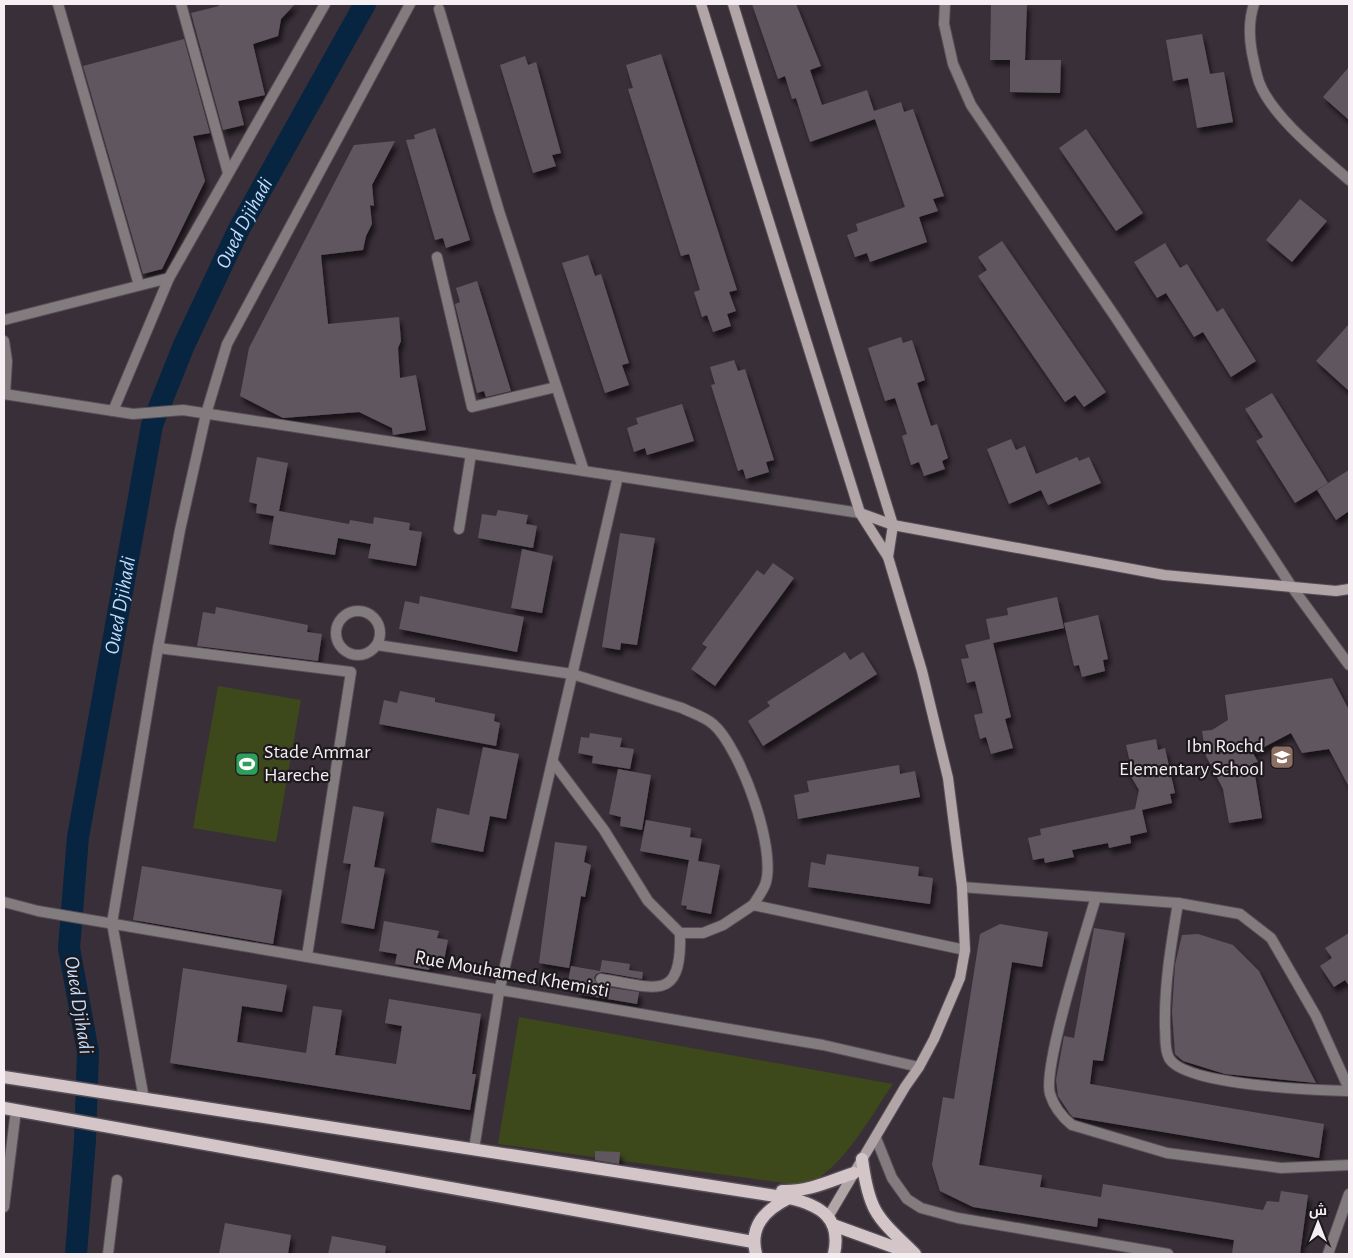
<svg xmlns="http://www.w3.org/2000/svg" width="1353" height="1258" viewBox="0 0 1353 1258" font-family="'Alegreya Sans',Cairo,sans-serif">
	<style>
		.green { fill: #3d481b }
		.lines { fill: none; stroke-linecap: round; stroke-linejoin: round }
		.canal { stroke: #072541; stroke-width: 22 }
		.building { fill: #615660; filter: url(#shadow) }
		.street-casing { stroke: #574e56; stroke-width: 12 }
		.secondary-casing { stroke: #574e56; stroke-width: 12 }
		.primary-casing { stroke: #574e56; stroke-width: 15 }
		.street { stroke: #837c7e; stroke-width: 10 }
		.secondary { stroke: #b1a5a8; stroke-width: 10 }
		.primary { stroke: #d4c5c8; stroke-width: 12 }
		.labels { text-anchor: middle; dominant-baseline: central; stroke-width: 4.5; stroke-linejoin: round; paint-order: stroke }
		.poi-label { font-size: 20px; fill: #f5eff4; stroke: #1d191d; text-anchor: end }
		.street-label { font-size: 20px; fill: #f5eff4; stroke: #1d191d }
		.water-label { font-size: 21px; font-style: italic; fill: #bfdcfc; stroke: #1d191d }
	</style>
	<defs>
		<filter id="shadow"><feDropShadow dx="3" dy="5.5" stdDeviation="2.5" flood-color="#0009"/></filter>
	</defs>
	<rect width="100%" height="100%" fill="#392f38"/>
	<g class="green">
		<path d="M218 686 301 700 276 842 193 828Z"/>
		<path d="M519 1017 893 1084C868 1120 846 1164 807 1186L498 1144Z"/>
	</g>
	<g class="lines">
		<path class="canal" id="s1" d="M76 1254 85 1140 88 1052 69 948 78 837 152 425 184 345 239 229 365 4"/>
	</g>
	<g class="building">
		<path d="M218 4H295L281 19 278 36 253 44 265 95 238 101 244 125 223 130 191 13 219 6Z"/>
		<path d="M752 4H796L821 66 810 70 822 105 867 90 874 111 901 102 904 112 913 109 944 196 933 199 938 211 919 217 927 242 870 262 867 253 855 257 847 235 858 231 856 224 905 207 875 119 810 142 796 98 792 99 785 76 778 79Z"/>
		<path d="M991 4H1027L1025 60H1061L1060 93 1010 92V60H990Z"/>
		<path d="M1202 34 1210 74 1224 72 1233 122 1197 128 1188 78 1173 81 1166 40Z"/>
		<path d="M184 39 210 133 193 136 205 181 162 269 143 274 83 66Z"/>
		<path d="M661 54 737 290 729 292 736 311 727 314 731 326 713 332 707 315 702 317 694 292 700 290 689 254 681 256 628 89 633 88 626 65Z"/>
		<path d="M525 56 528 65 536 62 561 153 552 155 556 166 533 173 500 65Z"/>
		<path d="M1349 67V120L1323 97Z"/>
		<path d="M435 128 470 240 446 248 443 238 435 240 406 140 415 139 414 135Z"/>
		<path d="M1086 129 1143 213 1116 231 1059 148Z"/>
		<path d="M395 141 372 185 374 206 370 205 372 224 366 236 363 250 321 255 328 324 399 317 401 341 398 348 400 378 416 375 426 430 393 435 392 428 359 412 283 418 240 396 249 348 354 145Z"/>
		<path d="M1300 199 1327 221 1292 262 1266 240Z"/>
		<path d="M1002 241 1106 392 1084 407 1075 395 1065 402 978 276 987 270 978 257Z"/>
		<path d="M1165 243 1180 268 1187 264 1217 312 1223 308 1256 361 1231 377 1203 332 1194 337 1166 293 1157 298 1134 262Z"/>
		<path d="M588 255 595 276 601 274 629 363 622 365 629 385 605 393 562 263Z"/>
		<path d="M477 281 511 391 486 397 484 391 477 393 455 304 460 302 456 288Z"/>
		<path d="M1349 324V391L1316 361Z"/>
		<path d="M901 337 903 343 912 340 925 380 917 383 931 426 937 424 948 458 942 461 945 469 924 476 919 462 911 465 902 436 907 434 895 398 885 401 868 348Z"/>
		<path d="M734 360 738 371 745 369 774 460 766 462 769 472 746 479 743 469 738 471 711 385 715 384 710 367Z"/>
		<path d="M1272 393 1328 483 1295 503 1256 441 1263 437 1245 409Z"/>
		<path d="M682 404 694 441 647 455 645 448 634 452 627 428 638 424 636 418Z"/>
		<path d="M1011 439 1016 450 1025 446 1036 474 1077 457 1079 461 1089 457 1101 483 1048 505 1041 490 1009 504 987 449Z"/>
		<path d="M257 457 288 463 279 511 349 524 350 520 373 524 374 517 410 523 409 530 422 532 416 566 368 558 371 544 338 538 335 555 269 544 274 516 256 513 257 504 249 502Z"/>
		<path d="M1349 470V511L1336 520 1317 490Z"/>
		<path d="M498 510 528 515 526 524 537 526 533 548 478 538 482 514 496 516Z"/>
		<path d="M620 533 655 538 637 645 621 643 620 650 602 647Z"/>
		<path d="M522 549 553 556 542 613 511 608Z"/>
		<path d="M773 563 794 578 715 686 691 669 707 647 702 644 757 570 764 575Z"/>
		<path d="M420 596 524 617 517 652 399 629 405 601 419 604Z"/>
		<path d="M1057 597 1064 628 993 643 1011 717 1005 719 1013 748 991 754 986 737 980 739 974 715 983 713 975 681 967 683 961 659 969 658 965 645 990 639 986 619 1008 615 1007 608Z"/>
		<path d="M216 607 308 625 307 632 322 634 318 661 197 646 203 612 215 614Z"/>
		<path d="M1098 615 1108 659 1103 660 1105 671 1082 677 1079 665 1074 666 1064 623Z"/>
		<path d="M845 652 850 660 863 652 877 674 763 746 748 721 770 706 767 702Z"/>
		<path d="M1332 678 1349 710V787L1329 749 1302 753 1291 733 1253 753 1258 762 1253 763 1262 818 1229 823 1223 789 1206 756 1202 731 1212 730 1228 720 1225 695Z"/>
		<path d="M400 691 435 698V702L495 714 494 721 500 723 496 746 379 724 384 700 397 703Z"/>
		<path d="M590 733 622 738 620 747 634 749 630 769 592 763 593 756 578 753 581 737 589 738Z"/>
		<path d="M1156 739 1158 750 1165 748 1175 793 1170 794 1172 803 1142 810 1147 832 1130 836 1131 843 1109 848 1108 843 1072 850 1074 857 1045 863 1044 858 1033 860 1028 838 1041 835 1040 829 1135 809 1139 790 1126 768 1131 767 1126 745Z"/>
		<path d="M483 747 519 754 506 819 490 816 483 852 431 842 437 808 469 815Z"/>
		<path d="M899 765 900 774 915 771 920 797 798 819 794 795 809 792 807 781Z"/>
		<path d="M618 769 651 775 642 830 620 826 621 817 609 814Z"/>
		<path d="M353 806 384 812 374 867 385 869 374 929 341 923 351 864 343 863Z"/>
		<path d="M646 820 691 828 690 837 702 839 698 861 720 865 711 914 686 909 687 906 681 905 689 860 640 851Z"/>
		<path d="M555 842 587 846 584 862 591 865 585 897 581 896 569 968 539 963Z"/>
		<path d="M827 854 919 867 918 876 933 878 930 904 808 887 811 862 825 865Z"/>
		<path d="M142 866 282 890 273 944 133 920Z"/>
		<path d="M384 921 439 931 437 938 448 940 443 966 430 964 429 970 395 964 397 954 379 951Z"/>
		<path d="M1000 924 1048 932 1042 967 1012 962 979 1165 1042 1175 1040 1187 1101 1197 1103 1184 1263 1210 1267 1201 1279 1202 1281 1191 1308 1195 1300 1254H1232L1234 1240 1098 1218 1097 1227 973 1207 940 1191 932 1165 943 1097 954 1099 980 934Z"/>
		<path d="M1094 928 1125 933 1103 1061 1093 1060 1090 1084 1324 1124 1319 1158 1073 1117 1070 1114 1058 1096 1056 1080 1064 1036 1074 1038Z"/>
		<path d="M1349 933V986L1345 980 1334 987 1320 966 1332 958 1325 948Z"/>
		<path d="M1198 934 1233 945 1259 971 1316 1083 1225 1074 1183 1061 1175 1054 1172 1012 1175 965 1182 935Z"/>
		<path d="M602 960 630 964 629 970 643 972 642 979 602 972 596 974 594 978 599 986 639 992 637 1004 578 994 579 988 567 986 571 966 600 971Z"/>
		<path d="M183 968 287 985 282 1012 242 1006 237 1042 306 1053 313 1006 342 1010 335 1055 396 1064 402 1026 385 1023 389 999 481 1014 472 1074H476L470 1110 170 1063Z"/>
		<path d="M595 1151 620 1152 619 1164 595 1160Z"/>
		<path d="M225 1223 291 1235 288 1254H219Z"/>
		<path d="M332 1236 386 1246 385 1254H328Z"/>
	</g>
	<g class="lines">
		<g class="street-casing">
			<g id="street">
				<path d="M58 4 139 285"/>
				<path d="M181 4 228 173"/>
				<path d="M945 4 944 24 953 64 971 105 1116 318 1292 587 1349 665"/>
				<path d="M1254 4C1249 19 1249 37 1252 53 1254 62 1256 73 1259 82 1272 117 1322 156 1349 180"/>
				<path d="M439 9 499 211 584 471"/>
				<path d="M437 257 472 407 556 387"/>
				<path d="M4 320 169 278"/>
				<path d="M4 341 7 361 5 394"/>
				<path d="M4 394 133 414 183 410 860 513"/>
				<path d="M113 411 169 278 325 4"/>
				<path d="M459 529 471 454"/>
				<circle cx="358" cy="633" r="22"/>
				<path d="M377 645 572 674 682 708C692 713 705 717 713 724 740 747 778 851 765 885 762 892 757 899 753 905L965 950"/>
				<path d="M158 648 351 672 307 956"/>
				<path d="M553 762 604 830 648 901 680 933H703L723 925 753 905"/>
				<path d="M962 887 1178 903 1240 914 1271 938 1316 1016 1349 1089"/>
				<path d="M1096 897C1086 931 1042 1068 1050 1094 1054 1107 1062 1117 1072 1125L1167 1153 1281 1168 1349 1165"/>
				<path d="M4 902 38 911 823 1045 919 1067"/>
				<path d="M1178 903C1171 945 1164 985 1165 1028 1166 1037 1164 1049 1169 1058 1184 1086 1318 1090 1349 1091"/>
				<path d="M601 979C655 987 682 1004 680 933"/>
				<path d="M144 1099 112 923 158 648 180 530 206 414 227 344 410 4"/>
				<path d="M876 1138 892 1178 907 1199 921 1208 958 1218 1168 1254"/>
				<path d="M474 1149 499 992 618 476"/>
				<path d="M4 1207 16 1110"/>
				<path d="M108 1254 117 1180"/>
				<path d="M1328 1254 1349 1194"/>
			</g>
		</g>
		<g class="secondary-casing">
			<g id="secondary">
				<path d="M701 4 860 513 888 557 922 671 948 778 962 887 965 950 960 978 934 1039 919 1067 905 1087 828 1217"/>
				<path d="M733 4 893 525 888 557"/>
				<path d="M860 513 893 525 1164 575 1336 591 1349 589"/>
			</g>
		</g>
		<g class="primary-casing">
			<g id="primary">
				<path d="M4 1077 789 1198"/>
				<path d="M4 1108 753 1242"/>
				<path d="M862 1159C869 1213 877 1217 915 1254"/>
				<path d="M782 1191C808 1192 830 1181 854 1173"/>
				<path d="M833 1225 910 1253"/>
				<path d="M756 1254C749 1226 765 1210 789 1198 820 1205 842 1218 834 1254"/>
			</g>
		</g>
		<use href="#street" class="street"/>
		<use href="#secondary" class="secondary"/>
		<use href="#primary" class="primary"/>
	</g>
	<defs>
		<g id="school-square" transform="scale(1.25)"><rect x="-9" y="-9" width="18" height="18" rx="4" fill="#8d6e63" stroke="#1d191d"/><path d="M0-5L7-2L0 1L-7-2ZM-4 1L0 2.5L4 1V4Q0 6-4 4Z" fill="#fff"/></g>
		<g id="stadium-square" transform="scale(1.25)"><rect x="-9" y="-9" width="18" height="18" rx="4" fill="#2e9e5b" stroke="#1d191d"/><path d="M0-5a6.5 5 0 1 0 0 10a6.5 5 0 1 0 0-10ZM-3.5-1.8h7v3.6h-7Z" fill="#fff"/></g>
	</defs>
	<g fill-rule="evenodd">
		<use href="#school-square" x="1282" y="757"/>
		<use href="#stadium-square" x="247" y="764"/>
	</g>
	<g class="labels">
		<g class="poi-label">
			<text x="1264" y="746">Ibn Rochd<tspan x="1264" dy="23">Elementary School</tspan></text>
			<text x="264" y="752" text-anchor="start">Stade Ammar<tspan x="264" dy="23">Hareche</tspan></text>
		</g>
		<g class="street-label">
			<text transform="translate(512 974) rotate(10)">Rue Mouhamed Khemisti</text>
		</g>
		<g class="water-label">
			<text stroke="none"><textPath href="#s1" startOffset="1060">Oued Djihadi</textPath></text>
			<text stroke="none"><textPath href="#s1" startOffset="655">Oued Djihadi</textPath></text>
			<text transform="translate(79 1005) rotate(81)">Oued Djihadi</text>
		</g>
	</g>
	<rect width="1353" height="1258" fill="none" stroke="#f5eff4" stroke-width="10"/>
	<g transform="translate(1318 1223)" stroke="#1d191d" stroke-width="4" paint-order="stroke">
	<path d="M0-4L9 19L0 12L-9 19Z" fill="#f5eff4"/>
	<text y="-8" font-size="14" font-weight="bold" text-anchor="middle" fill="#f5eff4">ش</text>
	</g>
</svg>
